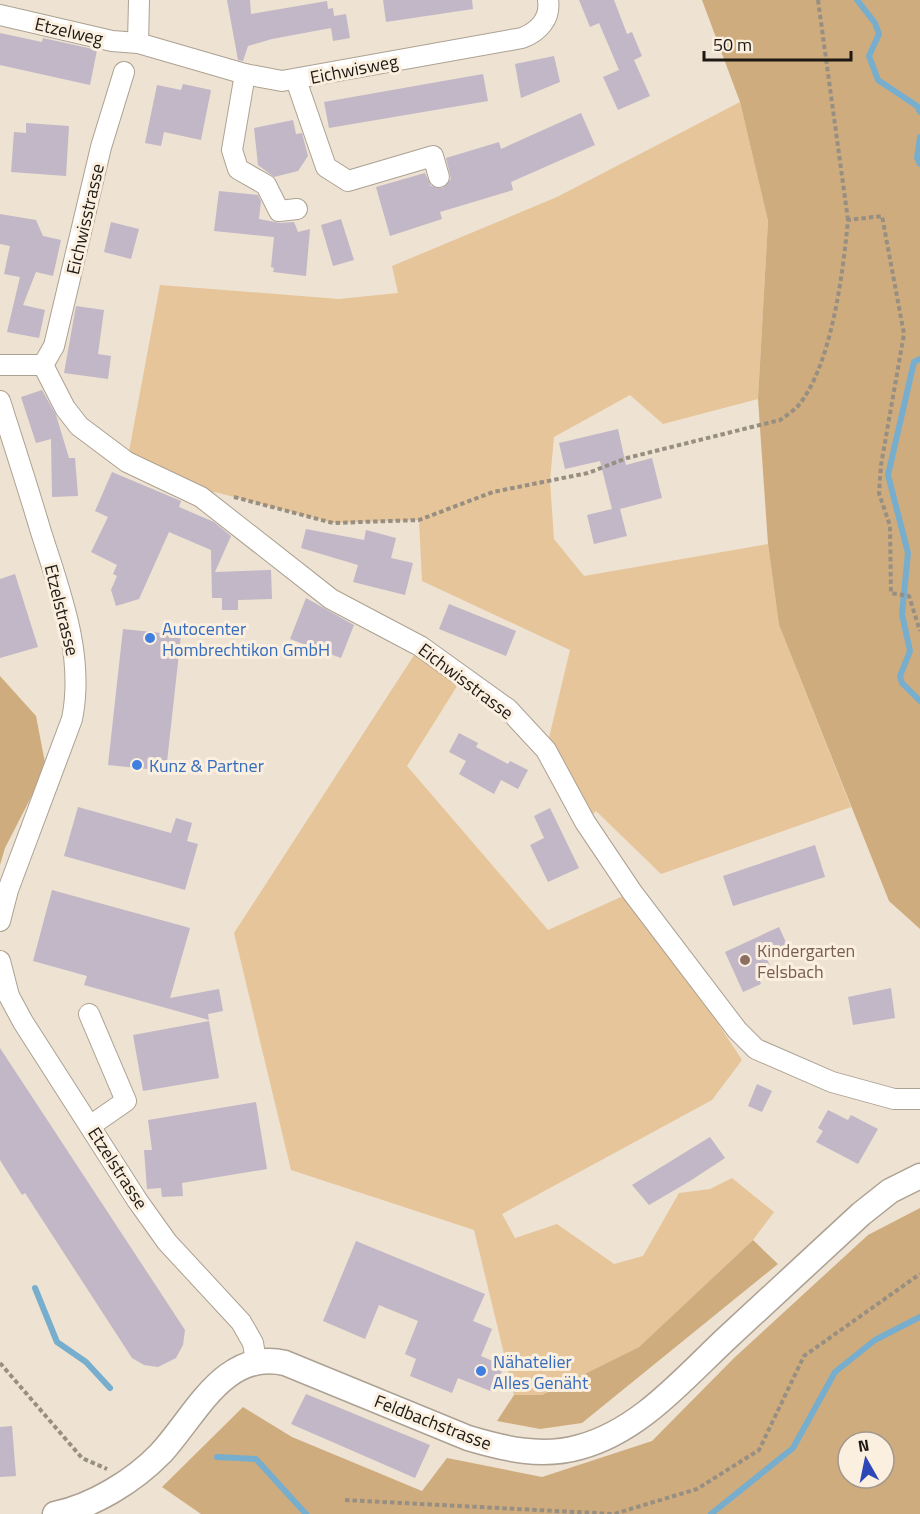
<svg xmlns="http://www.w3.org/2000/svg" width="920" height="1514" viewBox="0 0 920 1514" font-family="'Titillium Web',sans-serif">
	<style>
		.green { fill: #e6c59a }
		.forest { fill: #cfac7e; fill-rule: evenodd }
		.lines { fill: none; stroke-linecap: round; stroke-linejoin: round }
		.stream { stroke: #77aecd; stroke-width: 6 }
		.building { fill: #c1b7c7 }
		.minor-casing { stroke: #aca192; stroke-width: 22 }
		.major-casing { stroke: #aca192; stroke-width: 27 }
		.path { stroke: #988f83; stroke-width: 4; stroke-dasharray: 4.5 3; stroke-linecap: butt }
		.minor { stroke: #fff; stroke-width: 20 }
		.major { stroke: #fff; stroke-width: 24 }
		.shop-dot { fill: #3f7fe0; stroke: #fbefdf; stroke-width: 2 }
		.education-dot { fill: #8d6e63; stroke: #fbefdf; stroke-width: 2 }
		.labels { text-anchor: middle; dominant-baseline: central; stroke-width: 6; stroke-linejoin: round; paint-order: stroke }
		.street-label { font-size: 18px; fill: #1d1914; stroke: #fbefdf }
		.shop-label { font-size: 18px; fill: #366cbe; stroke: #fbefdf; text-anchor: start }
		.education-label { font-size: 18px; fill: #785e54; stroke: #fbefdf; text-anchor: start }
	</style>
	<rect width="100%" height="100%" fill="#eee2d2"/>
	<g class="green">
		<path d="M740 102 768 221 758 399 663 424 630 395 554 437 550 481 554 539 584 576 768 544 779 625 851 807 661 874 596 811 585 822 546 750 570 650 422 581 419 520 333 523 215 492 201 497 127 462 160 285 339 299 398 293 392 266 557 197Z"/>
		<path d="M420 646 464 675 407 766 548 930 632 892 742 1060 712 1100 502 1214 515 1238 557 1224 614 1264 643 1256 679 1193 710 1189 732 1178 774 1212 753 1240 639 1347 542 1395H514L474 1230 291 1170 234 933Z"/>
	</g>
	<g class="forest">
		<path d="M702 0H920V929L889 901 779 625 768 544 758 399 768 221 740 102Z"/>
		<path d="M0 676 36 716 46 768 5 848 0 865Z"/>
		<path d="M920 1208V1514H201L162 1487 243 1407 292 1437 422 1491 447 1458 542 1477 652 1441 734 1358 868 1235ZM848 1442H884V1478H848Z"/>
		<path d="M753 1240 778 1264 582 1423 540 1429 497 1421 514 1395H542L639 1347Z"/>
	</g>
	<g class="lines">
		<g class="stream">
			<path d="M857 0 875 23 879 34 869 56 878 80 917 106 920 112"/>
			<path d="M920 137 917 158 920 164"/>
			<path d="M920 359 914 362 888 475 908 553 902 614 910 651 900 676 902 683 920 701"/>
			<path d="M35 1288 57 1342 86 1362 110 1388"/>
			<path d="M217 1457 256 1459 306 1514"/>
			<path d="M711 1514 793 1448 835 1372 875 1340 920 1317"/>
		</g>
	</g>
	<g class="building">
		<path d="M227 0H250L251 14 327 1 328 9 333 8 334 16 346 14 350 38 333 41 331 28 272 39 248 46 243 61 238 60Z"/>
		<path d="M383 0H472L473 9 386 22Z"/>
		<path d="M579 0H614L627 34 632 32 642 56 634 60 650 96 618 110 603 77 619 70 599 23 590 27Z"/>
		<path d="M0 33 42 42 43 38 97 50 90 85 0 65Z"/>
		<path d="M554 56 560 82 521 98 515 64Z"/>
		<path d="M483 74 488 101 329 128 324 102Z"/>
		<path d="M183 84 211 90 201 140 164 132 161 146 145 143 157 85 181 90Z"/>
		<path d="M581 113 595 145 511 182 513 190 440 212 442 219 390 236 376 187 425 173 431 186 443 188 451 179 446 158 499 142 501 149Z"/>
		<path d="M293 120 296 134 302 133 308 156 298 171 274 177 258 165 254 128Z"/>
		<path d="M26 123 69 126 66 176 11 172 14 132 26 133Z"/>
		<path d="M219 191 258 195 261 201 259 219 280 223 294 222 298 232 310 229 306 276 273 272 274 268 271 267 274 237 214 231Z"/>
		<path d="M0 214 36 220 43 236 61 240 53 276 36 272 23 305 45 310 39 338 7 332 20 277 4 274 10 246 0 244Z"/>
		<path d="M341 219 354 260 333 266 321 225Z"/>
		<path d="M111 222 139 229 131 259 104 252Z"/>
		<path d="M76 306 104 310 98 354 111 356 108 379 64 373Z"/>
		<path d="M42 390 56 415 69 458H75L78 496 52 497 51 439 36 443 21 397Z"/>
		<path d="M618 429 626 465 652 458 662 498 620 509 627 536 594 544 587 515 612 509 600 461 565 469 559 443Z"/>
		<path d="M112 472 181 501 179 507 214 522 231 536 215 572 271 570 272 599 238 600V610H222V598H212L211 550 169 532 139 599 116 606 111 590 117 576 113 574 117 565 91 552 108 517 95 511Z"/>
		<path d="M306 529 364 540 366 530 396 538 391 558 413 563 405 595 353 582 358 565 301 548Z"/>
		<path d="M15 574 38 647 0 658V579Z"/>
		<path d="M306 598 354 625 341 658 290 639Z"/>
		<path d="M449 604 516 631 506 656 439 629Z"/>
		<path d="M123 629 181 635 166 771 108 765Z"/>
		<path d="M459 733 478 743 476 747 508 764 510 761 528 770 518 789 501 780 494 794 459 774 466 761 449 752Z"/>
		<path d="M78 807 171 833 176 818 192 823 187 841 198 844 185 890 64 856Z"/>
		<path d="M550 808 579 868 548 882 530 845 544 838 534 816Z"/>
		<path d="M815 845 825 877 733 906 723 876Z"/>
		<path d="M52 890 190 928 170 998 219 989 223 1011 208 1014 209 1020 84 985 87 976 33 961Z"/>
		<path d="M779 927 789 949 766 958 770 965 756 971 761 984 743 992 725 952Z"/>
		<path d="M891 988 895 1018 853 1025 848 997Z"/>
		<path d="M209 1021 219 1078 143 1091 133 1035Z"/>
		<path d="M0 1048 185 1330 183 1345 176 1358 158 1367 144 1365 132 1358 25 1193 22 1195 0 1160Z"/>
		<path d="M757 1084 772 1091 762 1112 748 1106Z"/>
		<path d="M256 1102 267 1169 182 1183 183 1196 162 1197 161 1188 147 1189 144 1150H152L148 1120Z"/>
		<path d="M828 1110 848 1120 851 1115 878 1129 858 1164 816 1142 823 1131 818 1128Z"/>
		<path d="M710 1137 725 1158 690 1181 649 1205 632 1185Z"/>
		<path d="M356 1241 485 1294 473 1321 492 1329 481 1356 504 1366 493 1392 458 1378 452 1393 410 1376 416 1359 405 1354 418 1321 379 1305 365 1339 323 1321Z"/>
		<path d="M306 1394 430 1445 415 1478 291 1424Z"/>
		<path d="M12 1426 16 1476 0 1477V1427Z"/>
	</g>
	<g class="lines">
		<g class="minor-casing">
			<g id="minor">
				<path d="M0 15 112 41 138 43 245 74 282 81 522 38C538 32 551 19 548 0"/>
				<path d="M138 43 139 0"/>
				<path d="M245 74 232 150 238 169 266 185 279 211 297 209"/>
				<path d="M296 80 326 167 348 181 433 156 439 177"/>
				<path d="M0 365H43"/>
				<path d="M43 365 65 408 79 426 127 462 201 497 331 599 420 646 508 709 546 750 585 822 632 892 737 1030 756 1049 832 1082 894 1099H920"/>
				<path d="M43 365 54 346 101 147 124 72"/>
				<path d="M0 401C14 445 28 488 41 532 60 592 85 655 72 719L8 890 0 921"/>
				<path d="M0 961 9 996 23 1022 137 1200 167 1242 241 1322 253 1343 256 1361"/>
				<path d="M89 1014 126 1101 90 1126"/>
			</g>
		</g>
		<g class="major-casing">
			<path id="major" d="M55 1514C93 1506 134 1481 161 1453 196 1415 224 1349 285 1363L468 1438C505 1449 542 1458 580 1447 640 1431 684 1378 728 1337 772 1296 817 1255 861 1214L890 1191 920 1176"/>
		</g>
		<g class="path">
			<path d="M818 0 848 220"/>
			<path d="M234 497 333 523 419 520 493 492 588 473 627 458 780 420C786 416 793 411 798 406 832 365 843 272 848 220L882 216 904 334 881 465 879 493 890 526 891 593 909 596 920 631"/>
			<path d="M0 1363 82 1458 107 1469"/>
			<path d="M345 1500 614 1514 697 1489 759 1450 804 1356 920 1274"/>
		</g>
		<use href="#minor" class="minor"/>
		<use href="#major" class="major"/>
	</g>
	<g class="shop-dot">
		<circle cx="150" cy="638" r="6"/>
		<circle cx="137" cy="765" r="6"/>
		<circle cx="481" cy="1371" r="6"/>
	</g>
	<circle class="education-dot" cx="745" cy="960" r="6"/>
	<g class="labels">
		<g class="street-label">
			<text transform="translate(69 31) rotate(13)">Etzelweg</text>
			<text transform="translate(354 69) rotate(-11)">Eichwisweg</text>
			<text transform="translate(85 219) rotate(-77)">Eichwisstrasse</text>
			<text transform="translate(62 610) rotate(76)">Etzelstrasse</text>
			<text transform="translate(466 681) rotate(37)">Eichwisstrasse</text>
			<text transform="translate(118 1168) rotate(57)">Etzelstrasse</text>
			<text transform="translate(433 1422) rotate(21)">Feldbachstrasse</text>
		</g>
		<g class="shop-label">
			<text x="162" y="628">Autocenter<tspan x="162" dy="21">Hombrechtikon GmbH</tspan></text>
			<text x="149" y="765">Kunz &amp; Partner</text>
			<text x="493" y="1361">Nähatelier<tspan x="493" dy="21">Alles Genäht</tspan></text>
		</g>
		<g class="education-label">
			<text x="757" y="950">Kindergarten<tspan x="757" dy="21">Felsbach</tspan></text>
		</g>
	</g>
	<g transform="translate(866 1460) rotate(351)"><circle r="28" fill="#fbefdf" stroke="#a2998e" stroke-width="1.5"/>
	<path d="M0-4.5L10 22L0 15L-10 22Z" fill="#2d47b8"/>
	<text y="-9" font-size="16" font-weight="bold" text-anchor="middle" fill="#1d1914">N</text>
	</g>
	<path d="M704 51v9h147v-9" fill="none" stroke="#1d1914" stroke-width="3"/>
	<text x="713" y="51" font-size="18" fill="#1d1914" stroke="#fbefdf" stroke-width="4.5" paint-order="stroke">50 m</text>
</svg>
